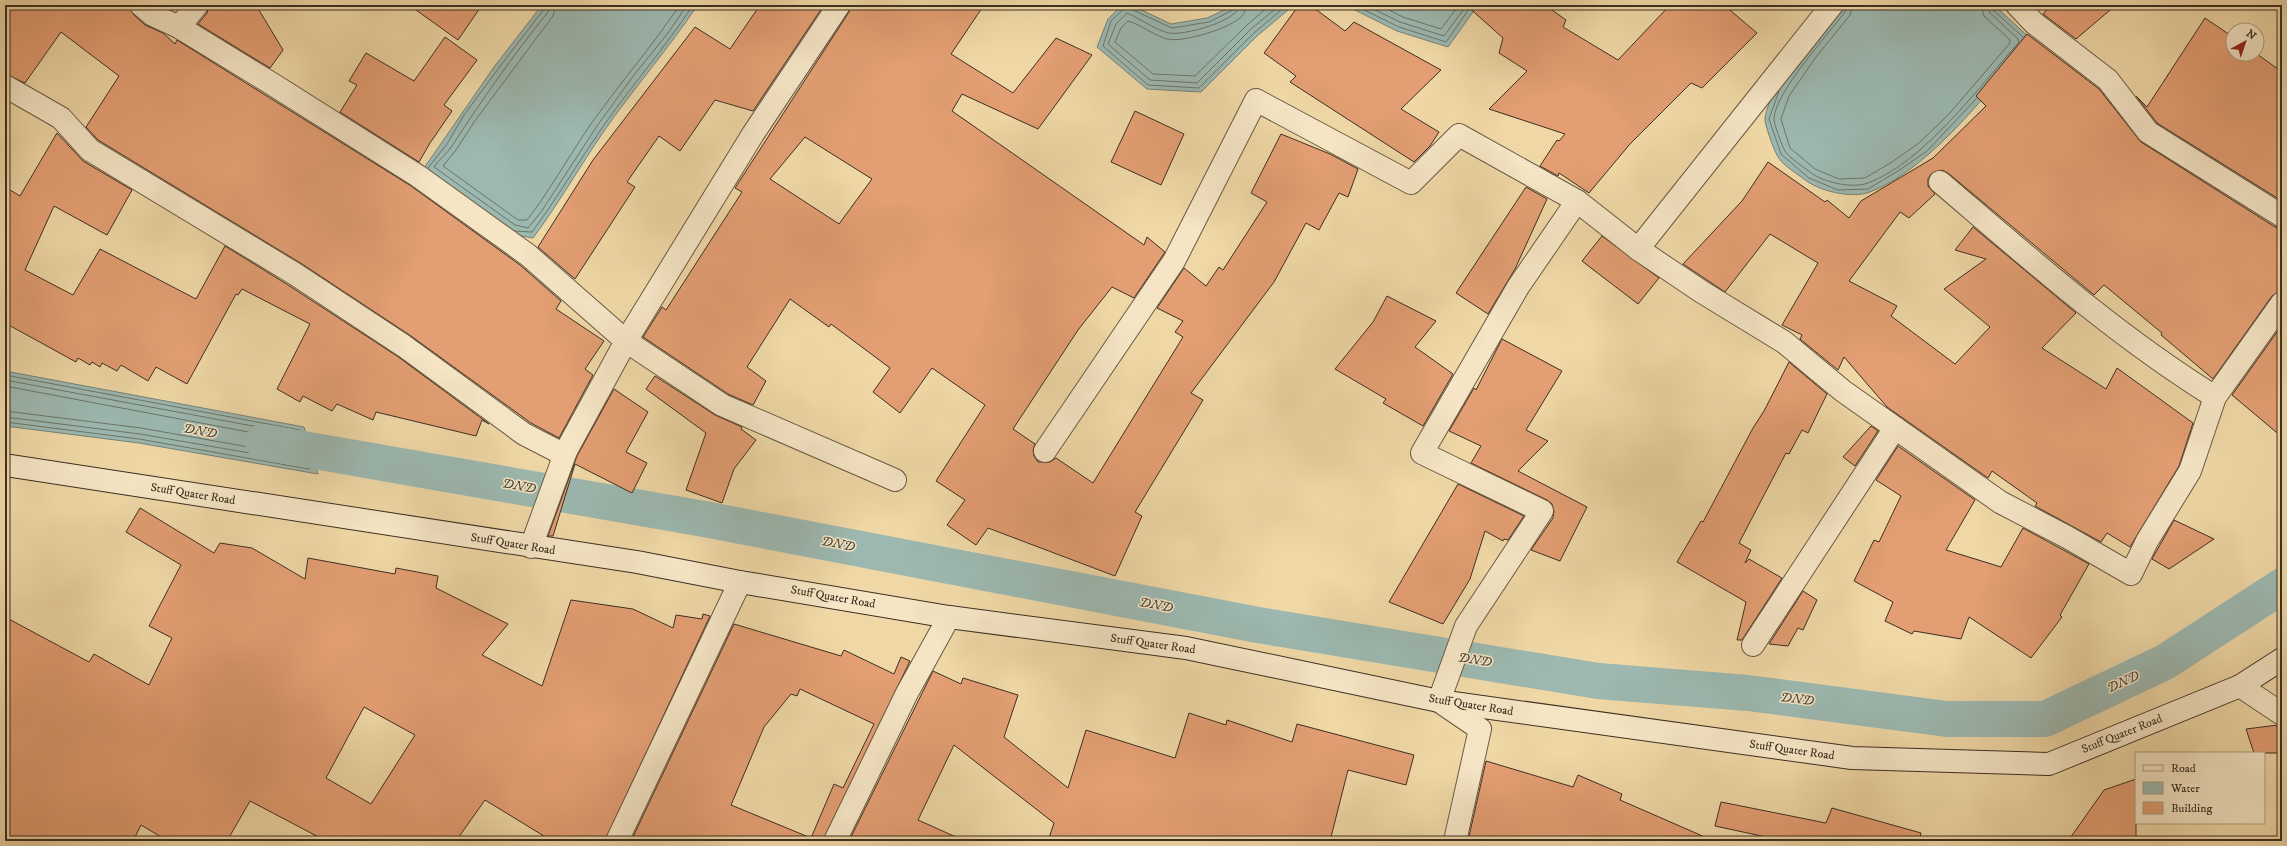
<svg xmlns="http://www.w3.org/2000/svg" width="2287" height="846" viewBox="0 0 2287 846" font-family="'IM FELL DW Pica',serif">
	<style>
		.water { fill: #9cb8b0; stroke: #768177 }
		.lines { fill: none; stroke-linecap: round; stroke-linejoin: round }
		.shore { stroke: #6c7469; stroke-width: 1 }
		.canal { stroke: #9cb8b0; stroke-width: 36 }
		.building { fill: #e39e73; stroke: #3d2f22; fill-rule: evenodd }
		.street-casing { stroke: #6a5943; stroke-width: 24 }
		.secondary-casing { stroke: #3d2f22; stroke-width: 24 }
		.street { stroke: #f5e5c5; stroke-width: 22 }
		.secondary { stroke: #f5e5c5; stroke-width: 22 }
		.labels { text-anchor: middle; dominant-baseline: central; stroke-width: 3; stroke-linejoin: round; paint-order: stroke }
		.street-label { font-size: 12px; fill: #3d2f22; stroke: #f5e5c5 }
		.water-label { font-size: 13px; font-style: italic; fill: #504a3e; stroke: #f5e5c5 }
	</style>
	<rect width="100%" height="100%" fill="#efd7a6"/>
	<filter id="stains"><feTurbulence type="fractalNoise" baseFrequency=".005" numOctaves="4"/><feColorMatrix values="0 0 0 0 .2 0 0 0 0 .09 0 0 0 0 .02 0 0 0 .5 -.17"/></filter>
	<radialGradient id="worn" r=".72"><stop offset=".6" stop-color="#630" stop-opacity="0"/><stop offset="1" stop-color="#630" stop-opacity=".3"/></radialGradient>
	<g class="water">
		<path d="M542 5 697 6C668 49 634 88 604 131 580 166 559 203 533 238L511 234 422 171 494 67Z"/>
		<path d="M1122 5H1131L1171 24 1207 18 1235 5H1294L1257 36 1201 92 1147 89 1097 47 1108 19Z"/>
		<path d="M1345 5H1478L1448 47 1397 31Z"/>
		<path d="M1839 5H1994L2032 40C1990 89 1932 168 1870 192 1852 199 1818 191 1804 179 1796 173 1781 164 1777 155 1774 150 1764 123 1765 118 1770 84 1818 33 1839 5Z"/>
		<path d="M5 371 304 427 318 474 139 443 5 426Z"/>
	</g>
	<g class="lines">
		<g class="shore">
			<path d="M550 5 548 12C513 55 482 100 452 146 447 154 439 159 434 167L515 225 528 228 541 212 597 126 634 75 668 33 687 5"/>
			<path d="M556 5 553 16 474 122 456 150 443 166 518 220H527C551 189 570 154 593 121 621 82 653 45 680 5"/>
			<path d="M1125 5 1124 9 1111 21 1103 46 1148 85 1199 88 1254 33 1287 5"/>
			<path d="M1131 5 1133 10 1172 28 1209 22 1233 10 1235 5"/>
			<path d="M1240 5C1239 21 1183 36 1169 33 1155 30 1141 19 1127 13L1116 24 1108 44 1150 80 1197 83 1251 29 1280 5"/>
			<path d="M1246 5C1246 9 1245 13 1242 16 1232 28 1182 43 1167 39 1153 35 1142 25 1128 21L1121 28 1115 42 1153 74 1195 76 1247 25 1270 5"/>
			<path d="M1354 5 1399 27 1446 42 1469 9"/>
			<path d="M1365 5 1400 22 1444 36 1466 6"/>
			<path d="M1379 5 1403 17 1441 29 1459 5"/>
			<path d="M1847 5 1845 12C1829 33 1774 94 1774 119 1774 124 1782 146 1785 151 1790 159 1803 166 1810 172 1822 182 1852 189 1868 183 1924 162 1979 87 2019 42L2018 39 1990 13 1987 5"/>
			<path d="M1853 5 1850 15 1816 57 1789 96 1781 119 1790 148 1815 169 1839 179 1865 178 1892 162 1919 143 1949 114 2010 43V40L1984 16 1981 5"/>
			<path d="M1992 5 1993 10 2023 37"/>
			<path d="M1779 91 1769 119 1781 154 1809 178 1838 190 1868 189 1898 171 1927 151 1977 98"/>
			<path d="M428 168 447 144 464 115 498 69 544 9 545 5"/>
			<path d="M514 231 532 232C557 199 578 162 602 128 631 86 665 48 693 5"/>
			<path d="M5 375 300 430 312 467 309 469 139 439 5 422"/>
			<path d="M5 380 296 434 305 461 302 462 140 434 5 417"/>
			<path d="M5 386 291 440 296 453 294 455 141 428 5 411"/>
		</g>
		<path class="canal" d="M263 442 704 519 1258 625 1598 681 1748 693 1947 719H2045L2165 662 2282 586"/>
	</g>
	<g class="building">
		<path d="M5 5H129L133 14 145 25 163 33 175 44 177 40 411 186 520 265 561 301 556 309 604 341 585 369 593 375 559 438 531 423 411 336 302 264 98 140 86 127 119 76 61 32 25 83 5 74Z"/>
		<path d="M209 5H256L283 50 270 68 198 24 207 13Z"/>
		<path d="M409 5H482L458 40Z"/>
		<path d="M760 5H824L753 111 715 100 680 151 659 136 627 182 635 187 575 279 538 247 593 160 695 27 730 49Z"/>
		<path d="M851 5H984L951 54 1013 93 1056 38 1092 55 1038 129 962 94 952 111 1144 245 1147 237 1165 252 1134 298 1112 287 1078 330 1013 429 1035 444 1033 450 1034 456 1038 462H1050L1056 458 1093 483 1183 337 1175 332 1183 321 1157 308 1184 268 1206 286 1219 267 1223 270 1267 202 1251 193 1281 134 1330 154 1358 169 1348 197 1339 193 1319 230 1306 223 1274 282 1191 393 1203 400 1135 512 1142 516 1115 576 988 528 976 545 947 525 965 500 936 481 985 405 932 368 900 413 873 392 890 368 831 324 829 327 790 299 747 367 766 381 753 405 728 394 643 337 662 307 666 310 742 192 735 188 849 12ZM805 137 872 179 839 224 770 179Z"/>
		<path d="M1299 5H1310L1345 31 1354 22 1441 70 1401 109 1439 132 1430 146 1414 162 1290 82 1296 76 1264 53Z"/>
		<path d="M1466 5H1545L1566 20 1563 27 1618 60 1670 5H1724L1757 33 1702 88 1691 83 1630 144 1589 193 1559 173 1558 176 1540 166 1557 140 1559 141 1565 134 1489 109 1527 71 1499 53 1503 38Z"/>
		<path d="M2051 5H2116L2076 39 2043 14Z"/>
		<path d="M2205 18 2233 37V54H2257L2282 72V201L2157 123 2136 96 2147 107Z"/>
		<path d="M2027 34 2099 89 2141 142 2275 227 2282 228V291L2272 296 2213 379 2161 335 2162 333 2104 285 2094 295 1948 173 1942 170 1931 174 1928 179V186L1935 194 1909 218 1900 212 1849 281 1897 306 1891 316 1955 364 1990 327 1944 289 1986 259 1955 250 1973 227 2076 313 2042 348 2106 389 2117 368 2193 423 2179 466 2130 547 2107 533 2101 542 2035 506 2037 503 1992 471 1988 478 1887 407 1844 357 1838 370 1800 339 1802 335 1782 325 1818 263 1770 234 1725 292 1683 264 1742 201 1768 162 1825 202 1827 200 1849 218 1861 201 1933 158 1986 106 1976 96Z"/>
		<path d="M445 37 477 60 444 105 452 111 430 143 419 162 340 112 357 85 349 81 366 53 414 81Z"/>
		<path d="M1135 111 1184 134 1161 185 1111 162Z"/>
		<path d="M57 133 83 161 132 190 107 235 54 206 25 270 73 295 100 249 196 299 225 246 288 285 397 356 489 424 482 420 476 436 376 412 373 420 337 404 332 411 303 396 300 402 277 389 310 324 242 289 238 295 236 294 187 384 156 367 148 381 121 365 117 371 102 363 100 367 92 362 90 365 78 358 76 362 5 323V187L20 196Z"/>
		<path d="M1526 187 1547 199 1515 269 1488 314 1456 293Z"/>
		<path d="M1602 236 1659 278 1638 304 1582 261Z"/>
		<path d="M1387 296 1436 321 1415 347 1453 374 1423 426 1383 403 1386 399 1335 369 1373 322Z"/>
		<path d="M2282 325V437L2232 395Z"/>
		<path d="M1502 339 1562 371 1526 430 1548 441 1518 471 1587 507 1560 561 1531 550 1553 518 1554 511 1552 504 1547 500 1471 463 1481 446 1449 431 1474 388 1476 390Z"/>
		<path d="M1789 362 1827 394 1808 433 1802 430 1789 454 1786 453 1739 543 1751 550 1745 563 1749 559 1782 578 1742 640H1737L1746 602 1677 562 1701 521 1703 522 1753 428 1764 411Z"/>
		<path d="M655 376 715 415 742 427 741 429 756 440 734 469 722 503 686 490 706 433 646 389Z"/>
		<path d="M614 389 648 412 626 452 647 463 632 493 575 464 553 536H548L577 456Z"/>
		<path d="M1871 426 1878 431 1855 466 1843 457Z"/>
		<path d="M1898 446 1975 500 1946 550 2001 567 2023 528 2089 564 2060 615 2062 617 2031 658 1969 617 1961 639 1914 631 1912 634 1885 621 1893 602 1854 581 1874 540 1879 542 1901 496 1876 480Z"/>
		<path d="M1458 484 1524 516 1508 540 1504 539 1503 541 1485 531 1470 579 1443 624 1389 602Z"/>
		<path d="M140 508 214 553 220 543 252 548 305 579 308 558 395 574 396 568 438 576 436 588 508 624 482 655 542 686 571 600 633 609 673 628 676 615 702 619 703 614 710 616 605 841H552L485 800 456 841H326L250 801 227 841H168L141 825 133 841H5V617L89 662 94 654 149 685 172 638 149 626 181 565 126 532ZM364 707 415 735 371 804 326 778Z"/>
		<path d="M2174 520 2214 539 2169 569 2152 559Z"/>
		<path d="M1803 591 1817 600 1803 630 1798 628 1788 646 1769 644Z"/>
		<path d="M734 624 841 656 844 650 894 674 901 657 910 661 823 841H631ZM800 689 874 724 843 788 834 784 811 838 731 805 764 727 791 694 797 696Z"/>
		<path d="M933 671 961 684 963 678 1018 695 1004 737 1068 788 1086 730 1175 758 1189 713 1226 725 1227 720 1292 742 1297 724 1414 755 1406 785 1348 770 1330 841H1048L1054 823 954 745 918 820 965 841H849Z"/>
		<path d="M2278 725 2282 726V753H2254L2246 729Z"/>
		<path d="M1486 761 1573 787 1578 775 1622 794 1620 800 1714 841H1468Z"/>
		<path d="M2136 779V841H2068L2104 790Z"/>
		<path d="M1721 802 1826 823 1832 808 1921 833 1919 841H1785L1715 826Z"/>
	</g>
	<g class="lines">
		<g class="street-casing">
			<g id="street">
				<path d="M141 5 153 15 179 27 269 82 418 176 528 255 626 341 722 405 895 480"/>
				<path d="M1832 5 1638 249 1702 292 1784 342 1843 391 2000 502 2067 537 2131 574 2147 541 2190 471 2215 397 2282 303"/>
				<path d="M2017 5 2034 23 2108 80 2148 132 2282 216"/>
				<path d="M179 27 197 5"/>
				<path d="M5 86 61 118 90 150 295 274 404 346 524 434 559 452 566 451"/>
				<path d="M1940 182C2029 258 2115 335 2215 397"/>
				<path d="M1045 451 1174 261 1256 100 1411 183 1459 135 1577 201 1638 249"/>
				<path d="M531 547 566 451 626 341 753 134 839 5"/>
				<path d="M1753 645 1895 428"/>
				<path d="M2240 686 2282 714"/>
				<path d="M617 841 740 582"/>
				<path d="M835 841 907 693 949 617"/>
				<path d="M1455 841 1480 729 1439 701 1466 626 1542 511 1422 453 1518 287 1577 201"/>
			</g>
		</g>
		<g class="secondary-casing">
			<path id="secondary" d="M5 465 637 562 740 582 949 617 1186 648 1439 701 1852 758 2049 764 2240 686 2282 659"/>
		</g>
		<use href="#street" class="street"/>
		<use href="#secondary" class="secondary"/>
	</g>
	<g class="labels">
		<g class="street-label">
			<text transform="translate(193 494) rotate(9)">Stuff Quater Road</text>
			<text transform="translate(513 544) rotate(9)">Stuff Quater Road</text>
			<text transform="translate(833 597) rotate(10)">Stuff Quater Road</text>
			<text transform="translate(1153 644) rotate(8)">Stuff Quater Road</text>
			<text transform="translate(1471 705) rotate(9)">Stuff Quater Road</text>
			<text transform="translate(2122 734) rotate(-22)">Stuff Quater Road</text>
			<text transform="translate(1792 750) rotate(8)">Stuff Quater Road</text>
		</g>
		<g class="water-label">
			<text transform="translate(200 431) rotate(10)">DND</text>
			<text transform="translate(519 486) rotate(10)">DND</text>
			<text transform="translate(838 544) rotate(11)">DND</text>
			<text transform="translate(1156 605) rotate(11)">DND</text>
			<text transform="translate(1475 660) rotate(9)">DND</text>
			<text transform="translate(2123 682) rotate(-25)">DND</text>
			<text transform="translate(1797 699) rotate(7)">DND</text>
		</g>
	</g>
	<rect width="2287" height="846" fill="none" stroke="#efd7a6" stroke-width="20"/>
	<rect x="6" y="6" width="2275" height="834" fill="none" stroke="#3d2f22" stroke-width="2"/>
	<rect x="10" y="10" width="2267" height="826" fill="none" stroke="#3d2f22"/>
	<rect x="2135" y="752" width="130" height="72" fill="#f5e5c5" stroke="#ab9c84"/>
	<rect x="2143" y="765" width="20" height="6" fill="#f5e5c5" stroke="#ab9c84"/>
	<text x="2171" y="772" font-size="12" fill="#3d2f22">Road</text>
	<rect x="2143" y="782" width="20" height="12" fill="#9cb8b0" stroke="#ab9c84"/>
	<text x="2171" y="792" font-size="12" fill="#3d2f22">Water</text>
	<rect x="2143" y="802" width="20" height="12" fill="#e39e73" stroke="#ab9c84"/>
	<text x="2171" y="812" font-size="12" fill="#3d2f22">Building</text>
	<g transform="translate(2245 42) rotate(40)"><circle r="19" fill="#f5e5c5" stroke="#ab9c84"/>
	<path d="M0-3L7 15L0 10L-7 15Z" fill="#8f2418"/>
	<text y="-6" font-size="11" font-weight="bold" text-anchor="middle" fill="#3d2f22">N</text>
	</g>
	<rect width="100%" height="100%" filter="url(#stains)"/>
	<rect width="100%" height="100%" fill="url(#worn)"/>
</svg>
